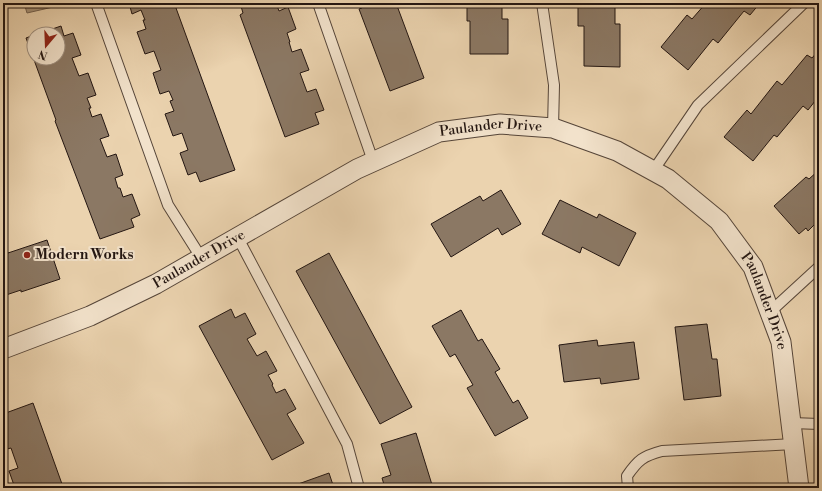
<svg xmlns="http://www.w3.org/2000/svg" width="822" height="491" viewBox="0 0 822 491" font-family="'Libre Bodoni',serif">
	<style>
		.water { fill: #a7937a; stroke: #726150 }
		.building { fill: #8b7864; stroke: #231612 }
		.lines { fill: none; stroke-linecap: round; stroke-linejoin: round }
		.service-casing { stroke: #554539; stroke-width: 12 }
		.minor-casing { stroke: #554539; stroke-width: 21 }
		.service { stroke: #f2e2cb; stroke-width: 10 }
		.minor { stroke: #f2e2cb; stroke-width: 19 }
		.poi-dot { fill: #8f2418; stroke: #f2e2cb; stroke-width: 1.5 }
		.labels { text-anchor: middle; dominant-baseline: central; stroke-width: 4; stroke-linejoin: round; paint-order: stroke }
		.street-label { font-size: 14px; fill: #231612; stroke: #f2e2cb }
		.poi-label { font-size: 14px; font-weight: bold; fill: #231612; stroke: #f2e2cb; text-anchor: start }
	</style>
	<rect width="100%" height="100%" fill="#ebd3af"/>
	<filter id="stains"><feTurbulence type="fractalNoise" baseFrequency=".005" numOctaves="4"/><feColorMatrix values="0 0 0 0 .2 0 0 0 0 .09 0 0 0 0 .02 0 0 0 .5 -.17"/></filter>
	<radialGradient id="worn" r=".72"><stop offset=".6" stop-color="#630" stop-opacity="0"/><stop offset="1" stop-color="#630" stop-opacity=".3"/></radialGradient>
	<path class="water" d="M24 3H52L53 7 27 13Z"/>
	<g class="building">
		<path d="M129 3H177L178 7 176 8 235 170 200 182 196 172 188 175 180 153 188 150 182 133 173 136 165 114 174 111 170 101 173 100 169 91 160 94 153 73 161 70 154 51 145 54 137 32 146 29 143 20H145L141 10 132 14Z"/>
		<path d="M240 3H276L279 11 288 7 296 29 287 33 290 42H289L292 52 301 49 309 70 300 73 307 92 316 89 324 110 315 113 319 124 285 137 240 15 243 13Z"/>
		<path d="M360 3H396L424 78 390 91 359 9 362 8Z"/>
		<path d="M467 3H502V19H508V54H470V21H467Z"/>
		<path d="M578 3H615V24H620V67L584 66V26H578Z"/>
		<path d="M706 3H760L750 15 744 11 718 43 713 39 688 70 661 47 687 15 692 19Z"/>
		<path d="M61 26 64 36 73 33 81 55 72 58 79 76 88 73 96 95 87 98 91 108H89L92 117 101 114 109 136 100 139 107 157 116 154 123 175 115 178 118 188H120L123 197 132 194 140 215 131 219 134 227 100 239 55 121 56 120 26 38 34 35V58H58V34H38Z"/>
		<path d="M819 50V96L808 110 803 106 777 137 774 135 753 161 724 137 747 110 751 114 777 81 782 85 807 55 812 58Z"/>
		<path d="M819 170V220L808 231 806 228 799 234 774 206 806 177 809 179Z"/>
		<path d="M501 190 521 224 502 235 498 228 451 257 431 224 480 196 483 201Z"/>
		<path d="M560 200 597 218 599 214 636 233 619 266 582 247 580 253 542 234Z"/>
		<path d="M47 240 60 279 21 292V290L3 296V252L7 250 8 253Z"/>
		<path d="M329 253 412 407 380 424 296 271Z"/>
		<path d="M231 309 235 318 245 313 256 334 247 339 257 356 266 351 277 371 268 375 273 384 272 385 276 393 285 389 296 409 287 414 304 443 272 460 199 326Z"/>
		<path d="M461 310 478 341 482 339 500 369 495 372 513 403 518 400 528 418 495 436 467 388 473 385 455 354 450 357 432 326Z"/>
		<path d="M707 324 712 359H717L721 396 684 400 675 327Z"/>
		<path d="M597 340 598 346 634 342 639 379 601 384 600 378 564 382 559 345Z"/>
		<path d="M33 403 62 484 60 485 61 488H15L9 471 18 468 11 448 3 450V414Z"/>
		<path d="M416 433 433 488H385L382 478 391 475 381 444Z"/>
		<path d="M329 473 334 488H287Z"/>
	</g>
	<g class="lines">
		<g class="service-casing">
			<g id="service">
				<path d="M96 3 168 205 202 259"/>
				<path d="M318 3 373 161"/>
				<path d="M542 3 554 85 553 128"/>
				<path d="M653 171 698 105 804 3"/>
				<path d="M238 238 347 444 359 488"/>
				<path d="M770 312 819 267"/>
				<path d="M792 423 819 424"/>
				<path d="M628 488 627 476C638 460 643 456 662 451L794 444"/>
			</g>
		</g>
		<g class="minor-casing">
			<g id="minor">
				<path id="s1" d="M3 349 90 316 156 284 357 169 439 132 500 124 553 128 617 151 668 179 719 221 753 267 781 342 799 488"/>
			</g>
		</g>
		<use href="#service" class="service"/>
		<use href="#minor" class="minor"/>
	</g>
	<circle class="poi-dot" cx="27" cy="255" r="4"/>
	<g class="labels">
		<g class="street-label">
			<text stroke="none"><textPath href="#s1" startOffset="540">Paulander Drive</textPath></text>
			<text stroke="none"><textPath href="#s1" startOffset="216">Paulander Drive</textPath></text>
			<text stroke="none"><textPath href="#s1" startOffset="888">Paulander Drive</textPath></text>
		</g>
		<g class="poi-label">
			<text x="35" y="255">Modern Works</text>
		</g>
	</g>
	<rect width="822" height="491" fill="none" stroke="#ebd3af" stroke-width="16"/>
	<rect x="4" y="4" width="814" height="483" fill="none" stroke="#231612" stroke-width="2"/>
	<rect x="8" y="8" width="806" height="475" fill="none" stroke="#231612"/>
	<g transform="translate(46 46) rotate(199)"><circle r="19" fill="#f2e2cb" stroke="#9f9081"/>
	<path d="M0-3L7 15L0 10L-7 15Z" fill="#8f2418"/>
	<text y="-6" font-size="11" font-weight="bold" text-anchor="middle" fill="#231612">N</text>
	</g>
	<rect width="100%" height="100%" filter="url(#stains)"/>
	<rect width="100%" height="100%" fill="url(#worn)"/>
</svg>
